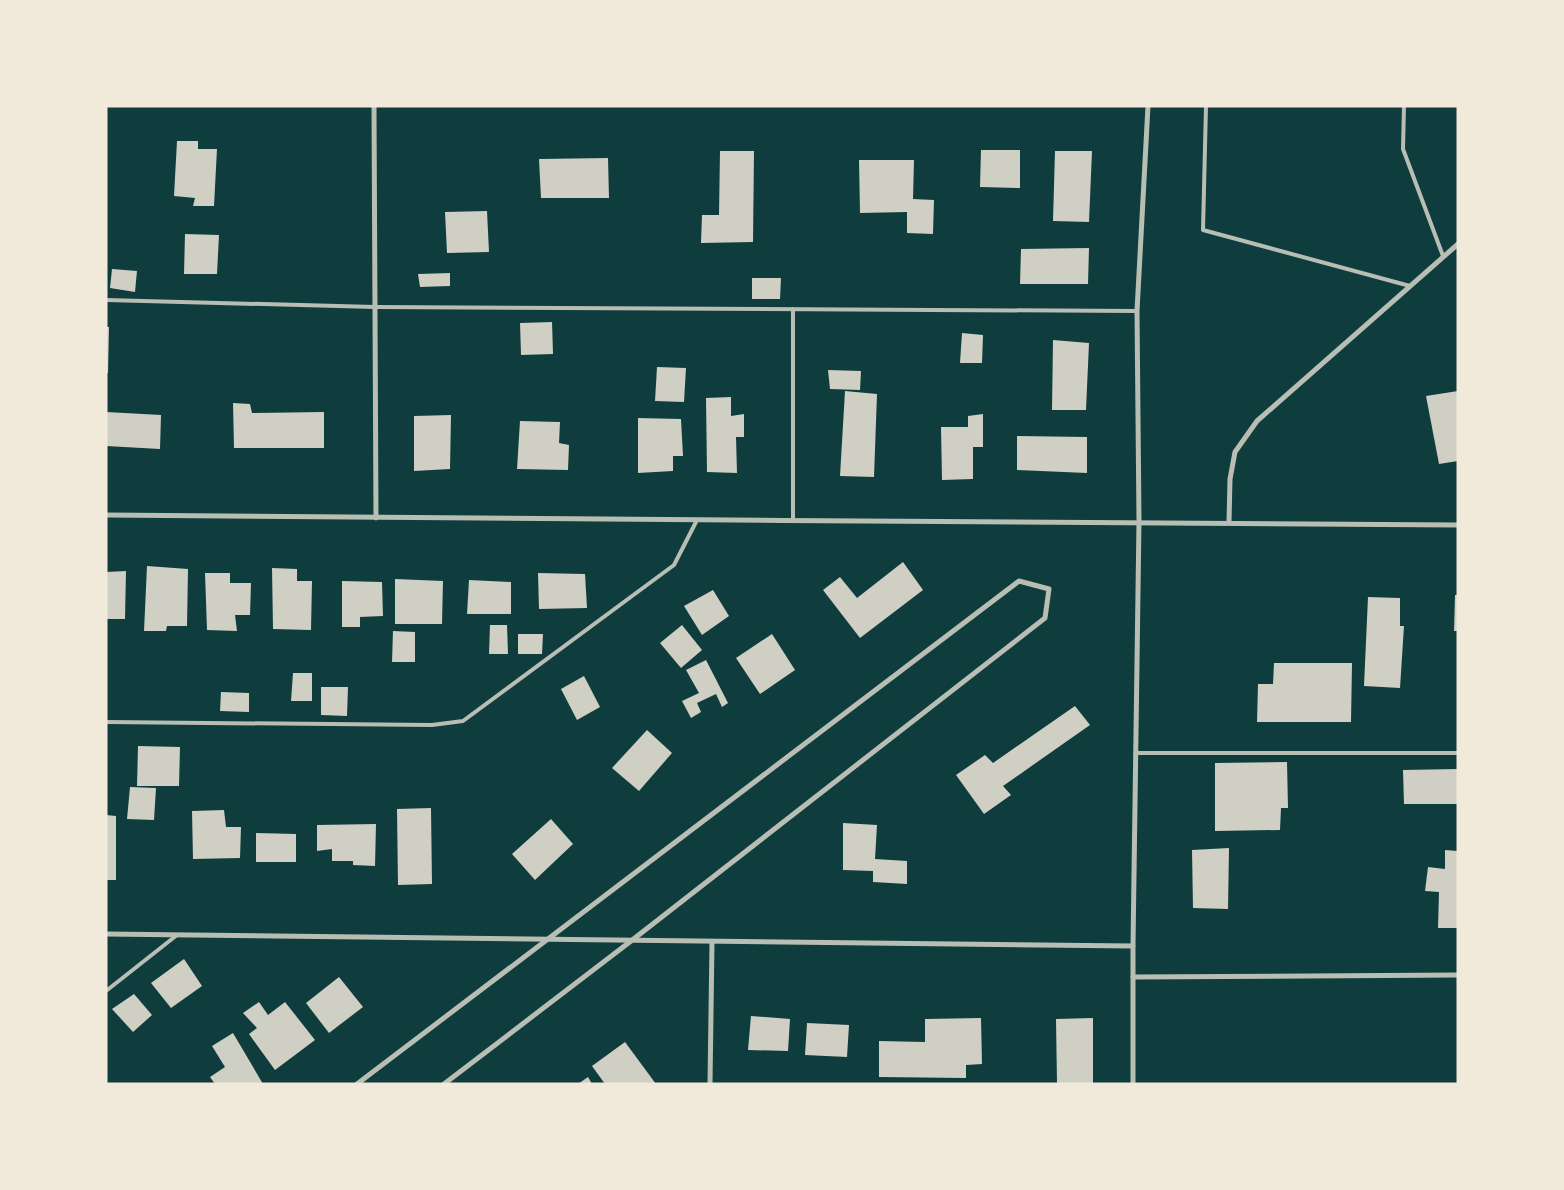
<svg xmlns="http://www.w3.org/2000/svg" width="1564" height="1190" viewBox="0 0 1564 1190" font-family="Cabin,sans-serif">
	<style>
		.building { fill: #cfcfc3 }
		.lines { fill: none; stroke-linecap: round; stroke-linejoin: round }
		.service { stroke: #b8beb3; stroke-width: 4 }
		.minor { stroke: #b8beb3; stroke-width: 5 }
	</style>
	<rect width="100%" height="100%" fill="#0f3d3e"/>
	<g class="building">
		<path d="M177 141H198V149H217L214 206H193L195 198 174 196Z"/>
		<path d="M981 150H1020V188L980 187Z"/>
		<path d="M720 151H754L753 242 701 243 702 215H719Z"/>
		<path d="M1055 151H1092L1089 222 1053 221Z"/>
		<path d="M608 158 609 198H541L539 159Z"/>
		<path d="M859 160H914L913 199 934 200 933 234 907 233V212L860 213Z"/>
		<path d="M487 211 489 252 447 253 445 212Z"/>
		<path d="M185 234 219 235 217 274H184Z"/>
		<path d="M1089 248 1088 284H1020L1021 249Z"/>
		<path d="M112 269 137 271 135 292 110 288Z"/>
		<path d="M450 273V286L420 287 418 274Z"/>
		<path d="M752 278H781L780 299H752Z"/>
		<path d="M552 322 553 354 521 355 520 323Z"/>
		<path d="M106 327H109L108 373H106Z"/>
		<path d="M962 333 983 335 982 363H960Z"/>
		<path d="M1053 340 1089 343 1086 410H1052Z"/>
		<path d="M657 367 686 368 684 402 655 401Z"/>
		<path d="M828 370 861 371 860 390 830 389Z"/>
		<path d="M845 391 877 394 874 477 840 476Z"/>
		<path d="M1458 391V461L1439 464 1426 396Z"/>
		<path d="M731 397V416L744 414V437H736L737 473 707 472 706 398Z"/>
		<path d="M233 403 250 404 252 413 324 412V448H234Z"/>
		<path d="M106 412 161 415 160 449 106 446Z"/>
		<path d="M983 414V447H973V479L942 480 941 427H968V416Z"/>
		<path d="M451 415 450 469 414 471V416Z"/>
		<path d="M638 418 681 419 683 456H673V471L638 473Z"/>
		<path d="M520 421 560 422 559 443 569 445 568 470 517 469Z"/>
		<path d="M1017 436 1087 437V473L1017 470Z"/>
		<path d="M903 562 923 590 860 638 823 590 840 577 857 598Z"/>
		<path d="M147 566 188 569 187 626H167L166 631H144Z"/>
		<path d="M272 568 297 569V581H312L311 630 273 629Z"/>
		<path d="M126 571 125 619H106V572Z"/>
		<path d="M205 573H230V583H251L250 615H235L237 631 207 630Z"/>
		<path d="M538 573 585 574 587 608 539 609Z"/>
		<path d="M395 579 443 581 442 624H395Z"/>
		<path d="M469 580 511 582V614H467Z"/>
		<path d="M342 581 382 582 383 616 360 617V627H342Z"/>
		<path d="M713 590 729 616 702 635 684 606Z"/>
		<path d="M1455 595H1458V631H1454Z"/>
		<path d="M1368 597 1400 598V626H1404L1400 688 1364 686Z"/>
		<path d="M490 625H507L508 654H489Z"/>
		<path d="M682 625 702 650 681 668 660 643Z"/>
		<path d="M393 631 415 632V662H392Z"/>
		<path d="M518 634H543L542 654H518Z"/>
		<path d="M772 634 795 670 760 694 736 658Z"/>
		<path d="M706 660 728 703 722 707 716 694 697 703 701 712 691 718 682 701 699 693 686 670Z"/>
		<path d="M1274 663H1352L1351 722H1257L1258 684H1273Z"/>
		<path d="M293 673H312V701H291Z"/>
		<path d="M584 676 600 707 577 720 561 689Z"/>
		<path d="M321 687H348L347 716 321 715Z"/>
		<path d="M221 692 249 693V712L220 711Z"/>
		<path d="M1075 706 1090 725 1003 786 1011 795 984 814 956 775 985 755 993 763Z"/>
		<path d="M647 730 672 753 639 791 612 768Z"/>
		<path d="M138 746 180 747 179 786H137Z"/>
		<path d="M1287 762 1288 808H1281L1280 830 1215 831V763Z"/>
		<path d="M1458 769V804H1404L1403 770Z"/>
		<path d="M130 787 156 788 154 820 127 819Z"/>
		<path d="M431 808 432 884 398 885 397 809Z"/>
		<path d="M224 810 226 827H241L240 858 193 859 192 811Z"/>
		<path d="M106 815 116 816V880H106Z"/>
		<path d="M551 819 573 844 535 880 512 854Z"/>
		<path d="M843 823 877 825 875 859 907 861V884L873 882V871L843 870Z"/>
		<path d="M376 824 375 866 353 865V861H332V849L317 851V825Z"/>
		<path d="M256 833 296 834V862H256Z"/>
		<path d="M1229 848 1228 909 1193 908 1192 850Z"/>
		<path d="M1445 850 1458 851V928H1438L1439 892 1425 891 1428 867 1445 869Z"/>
		<path d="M184 959 202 986 171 1008 151 983Z"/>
		<path d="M339 977 363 1007 329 1033 306 1003Z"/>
		<path d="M134 994 152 1015 133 1032 112 1009Z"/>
		<path d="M259 1002 268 1015 285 1002 315 1040 275 1070 249 1034 257 1028 243 1013Z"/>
		<path d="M751 1016 790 1019 788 1051 748 1050Z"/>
		<path d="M981 1018 982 1064 966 1065V1078L879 1077V1041L925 1042V1019Z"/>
		<path d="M1093 1018V1084H1057L1056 1019Z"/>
		<path d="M807 1023 849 1025 847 1057 805 1055Z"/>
		<path d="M233 1033 263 1084H215L210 1077 225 1067 212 1046Z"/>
		<path d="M625 1042 656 1084H605L592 1066Z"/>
		<path d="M588 1077 592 1084H578Z"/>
	</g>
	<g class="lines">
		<g class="service">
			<path d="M1206 106 1203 230 1410 286"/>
			<path d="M1404 106 1403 149 1443 256"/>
			<path d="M106 300 375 307 1137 311"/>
			<path d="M793 309V520"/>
			<path d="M106 722 432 725 463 721 674 565 697 520"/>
			<path d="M1136 753H1458"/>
			<path d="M106 991 177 935"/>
		</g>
		<g class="minor">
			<path d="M374 106 376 518"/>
			<path d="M106 515C557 521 1007 520 1458 525"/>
			<path d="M1229 522 1230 479 1235 452 1257 421 1458 244"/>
			<path d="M106 934 1133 946"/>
			<path d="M1133 977 1458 975"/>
			<path d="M357 1084 1019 581 1049 589 1045 618 631 941 444 1084"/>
			<path d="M710 1084 712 942"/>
			<path d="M1133 1084V946L1139 521 1137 311 1148 106"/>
		</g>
	</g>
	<rect width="1564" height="1190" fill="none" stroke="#f1e9da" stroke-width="215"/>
</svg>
